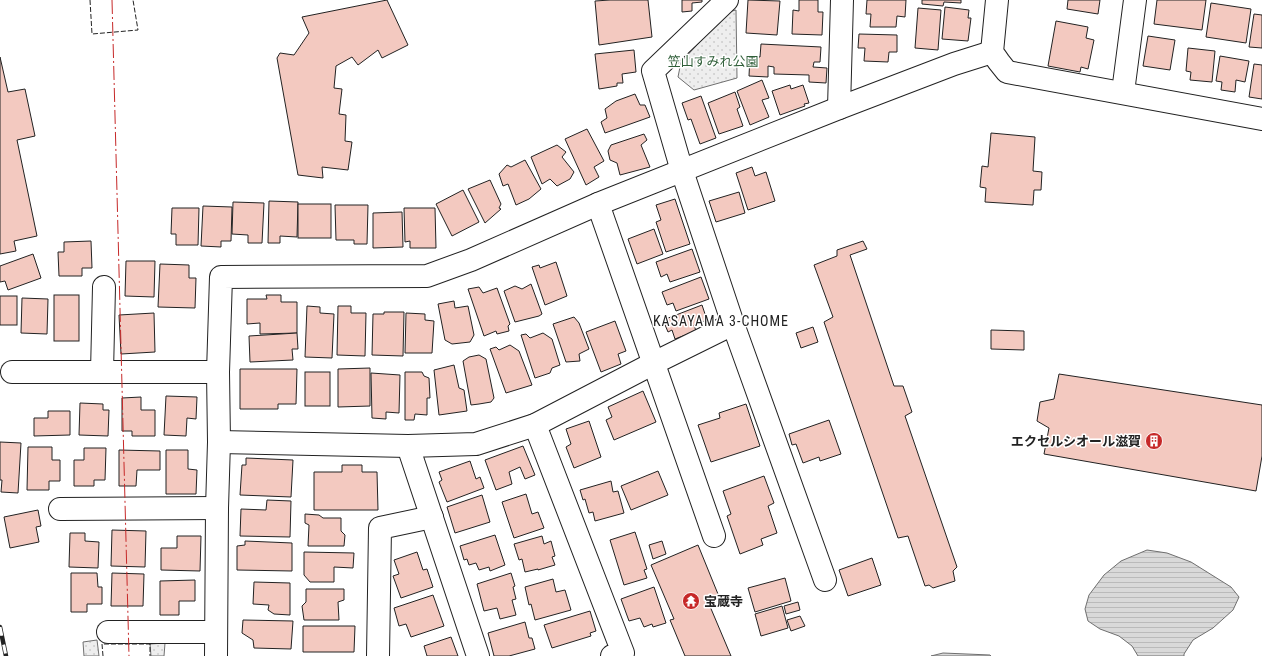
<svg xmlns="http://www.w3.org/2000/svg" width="1262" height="656" viewBox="0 0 1262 656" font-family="'Roboto Condensed','Noto Sans JP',sans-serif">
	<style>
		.grass { fill: url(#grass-dots); stroke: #6f6f6f }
		.water { fill: url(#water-rules); stroke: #6f6f6f }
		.building { fill: #f3c9c0; stroke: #222 }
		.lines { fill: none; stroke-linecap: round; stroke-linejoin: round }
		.minor-casing { stroke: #222; stroke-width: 24 }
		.minor { stroke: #fff; stroke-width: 22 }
		.rail-casing { stroke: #222; stroke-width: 4.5 }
		.rail { stroke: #fff; stroke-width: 3; stroke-dasharray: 9; stroke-linecap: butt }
		.fence { stroke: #222; stroke-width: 1; stroke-dasharray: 5 2; stroke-linecap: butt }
		.power { stroke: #c62828; stroke-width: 1; stroke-dasharray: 14 3 2 3; stroke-linecap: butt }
		.labels { text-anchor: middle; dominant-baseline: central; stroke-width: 3; stroke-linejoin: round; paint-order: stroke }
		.park-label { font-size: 13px; fill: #2f5e38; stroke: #fff }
		.poi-label { font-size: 13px; font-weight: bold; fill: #222; stroke: #fff; text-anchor: end }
		.neighbourhood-label { font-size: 14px; letter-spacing: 1px; fill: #222; stroke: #fff }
	</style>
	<defs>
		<pattern id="grass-dots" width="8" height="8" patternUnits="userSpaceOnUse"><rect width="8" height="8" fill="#eee"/><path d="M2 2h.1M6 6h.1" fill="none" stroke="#ccc" stroke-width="1.8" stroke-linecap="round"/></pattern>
		<pattern id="water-rules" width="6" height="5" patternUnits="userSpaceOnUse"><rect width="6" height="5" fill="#d9d9d9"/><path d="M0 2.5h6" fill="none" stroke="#bababa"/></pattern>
	</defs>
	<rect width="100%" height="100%" fill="#fff"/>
	<g class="grass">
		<path d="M736 10 737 78 694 90 678 77 681 62 728 12Z"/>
		<path d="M97 640 99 656H84L83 642Z"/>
		<path d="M165 643 164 656H151L150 644Z"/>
	</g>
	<g class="water">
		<path d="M1147 550 1167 553 1191 562 1231 587 1239 597 1233 610 1213 628 1193 640 1184 654V656H1138L1132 646 1119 636 1100 629 1088 621 1085 609 1089 595 1104 575 1121 561Z"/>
		<path d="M943 653 990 655 991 656H931Z"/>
	</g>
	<g class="building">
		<path d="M387 0 408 45 382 58 378 50 358 65 352 57 336 66 334 88 342 89 339 114 346 115 345 141 352 142 348 170 322 167 323 178 298 175 277 58 280 53 294 55 309 33 302 17Z"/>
		<path d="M610 0H648L652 37 599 45 595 1Z"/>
		<path d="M682 0H702V2L692 3V11L682 12Z"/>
		<path d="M748 0 780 1 777 35 746 33Z"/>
		<path d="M799 0H818V12H823L822 35 792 34 793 10 799 11Z"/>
		<path d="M867 0H906L905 17 897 16 896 27H870L871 14H866Z"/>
		<path d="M922 0H961V3L944 2 943 6 922 4Z"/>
		<path d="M1068 0H1100L1098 14 1067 9Z"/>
		<path d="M1157 0H1206L1202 30 1154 24Z"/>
		<path d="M1211 3 1251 9 1246 43 1206 37Z"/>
		<path d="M945 7 969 10 968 18H971L968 41 942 39Z"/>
		<path d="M918 8 941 10 938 50 915 48Z"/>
		<path d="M1254 14 1262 15V48L1249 47Z"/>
		<path d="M1056 21 1088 27 1086 38 1094 40 1088 69 1081 67 1080 72 1048 66Z"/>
		<path d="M859 34 897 35V52H889L888 62 864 61 865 48H858Z"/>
		<path d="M1148 36 1175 40 1170 70 1143 66Z"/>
		<path d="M761 44 821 47 820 62H814L813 67 827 68 826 83 809 82V75L774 74V67L768 66V77L749 76 750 56 760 57Z"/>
		<path d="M1188 48 1215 51 1212 82 1190 80 1191 72 1186 71Z"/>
		<path d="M634 50 636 72 622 74 623 83H617V86L599 89 595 54Z"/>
		<path d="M1220 56 1249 61 1245 82 1236 80 1235 92 1221 90 1222 82 1216 81Z"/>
		<path d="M0 57 8 92 25 89 35 136 17 140 37 236 14 241 16 251 0 254Z"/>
		<path d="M1254 64 1262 65V99L1249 97Z"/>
		<path d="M762 80 769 98 762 100 769 117 750 125 737 91Z"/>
		<path d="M790 85 791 89 803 85 809 103 804 104 805 106 780 115 772 91Z"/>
		<path d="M735 92 740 107 737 109 743 126 719 134 708 103Z"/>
		<path d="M635 94 640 105H645L650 117 605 133 601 122 607 118 605 109 616 101Z"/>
		<path d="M701 96 716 138 700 144 691 119 688 120 682 103Z"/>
		<path d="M587 129 604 161 594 167 599 177 586 185 565 139Z"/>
		<path d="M991 133 1035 137 1033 171 1042 172 1041 190H1034L1033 205 985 202 986 188 980 187 982 166 988 167Z"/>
		<path d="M644 134 647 140 641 145 650 167 620 175 617 163 610 160 608 151 611 145Z"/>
		<path d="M557 145 566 152 562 157 574 172 570 179 557 186 550 179 542 184 531 157Z"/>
		<path d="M525 160 541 189 529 199 516 205 508 184 503 186 499 174 507 165 511 167Z"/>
		<path d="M752 167 755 176 766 172 775 201 748 210 736 173Z"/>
		<path d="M490 180 501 204 499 208 501 209 485 223 468 189Z"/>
		<path d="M463 190 479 222 452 236 436 204Z"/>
		<path d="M739 192 745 213 716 222 709 201Z"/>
		<path d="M675 199 690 244 666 252 656 222 661 220 656 205Z"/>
		<path d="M269 201 298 202 297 237 280 236V243H268Z"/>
		<path d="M233 202 264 203 262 243H248V235L232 234Z"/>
		<rect x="298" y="204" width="33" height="34"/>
		<path d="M335 205H368L367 244H354V240H336Z"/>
		<path d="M203 206 232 207 231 241H221V247L201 246Z"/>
		<path d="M172 208H199L198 245H176V234H171Z"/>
		<path d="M404 208H435L436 248H410V241L405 242Z"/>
		<path d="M402 212 403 247 373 248V213Z"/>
		<path d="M654 229 663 254 637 264 628 239Z"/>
		<path d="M91 241 92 268H82V276H59L58 252H64V242Z"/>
		<path d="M863 241 867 249 850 255 894 386H903L912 412 905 416 957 567 953 571 955 581 933 588 929 585 925 586 908 536 898 538 824 322 833 317 814 265 837 256V250Z"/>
		<path d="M692 249 700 272 670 282 667 274 661 277 656 262Z"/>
		<path d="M33 254 41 278 8 290 5 281 0 282V266Z"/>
		<path d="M126 261H155L154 297 125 296Z"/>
		<path d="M556 262 567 296 545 305 532 267 539 265 540 268Z"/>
		<path d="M160 264 189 265V278H196L195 308 158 307Z"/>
		<path d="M701 277 709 299 676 311 673 303 667 305 662 292Z"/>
		<path d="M531 284 542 314 539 316 515 322 504 291 515 286 522 289Z"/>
		<path d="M479 287 483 293 497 288 510 324 508 326 509 331 497 334 496 331 484 336 468 289Z"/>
		<rect x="54" y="295" width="25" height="46"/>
		<path d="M266 295H281V302H297V333L260 334V323L247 324V299H267Z"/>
		<rect x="0" y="296" width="17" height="29"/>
		<path d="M22 298 48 299 47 334 21 333Z"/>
		<path d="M454 301 455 308 468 306 474 335 470 342 452 344 445 340 438 304Z"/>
		<path d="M702 305 707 320 694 325 696 331 675 339 672 330 668 332 663 320Z"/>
		<path d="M307 306 320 307V313L334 314 332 358 305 357Z"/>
		<path d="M338 306H351V313H366L365 356 337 355Z"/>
		<path d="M384 312H404L403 356 372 355 373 314H384Z"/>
		<path d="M154 313 155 352 121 354 119 315Z"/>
		<path d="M406 313 425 314V320L434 321 432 353H405Z"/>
		<path d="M574 317 579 323 589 349 579 354 580 361 566 362 553 324Z"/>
		<path d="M615 321 626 351 618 354 621 364 601 372 586 332Z"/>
		<path d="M813 327 818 342 801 348 796 333Z"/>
		<path d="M991 330 1024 331V350L991 349Z"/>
		<path d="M297 333 298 349H292L293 360 250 362 249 336Z"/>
		<path d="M543 333 552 339 560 365 552 368 550 373 535 378 521 335 526 334 530 338Z"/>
		<path d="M510 345 519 351 532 385 506 393 490 349 496 347 499 350Z"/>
		<path d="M479 355 486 359 494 398 491 402 479 404 471 405 463 361 469 357Z"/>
		<path d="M454 365 459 388 464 390 467 411 439 415 434 370Z"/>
		<path d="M370 368V406L338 407V369Z"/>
		<path d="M240 369H297L296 404H278V409H240Z"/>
		<rect x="305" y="372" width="25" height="34"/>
		<path d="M405 372H422L424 376 429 378 430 398H427V415L415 414 414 420H405Z"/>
		<path d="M371 373 400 375 399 413 386 412V419L372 418Z"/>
		<path d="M1059 374 1262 405V456L1256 491 1044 454 1049 428 1037 421 1040 402 1054 399Z"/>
		<path d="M643 391 656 422 614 440 606 420 612 417 608 407Z"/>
		<path d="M166 396 197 397 196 419 187 418 186 436 164 435Z"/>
		<path d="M141 397V410H155V436H132V431H122V398Z"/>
		<path d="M80 403 103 404V410H109L108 436 79 435Z"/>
		<path d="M746 404 760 446 711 462 698 425 720 418 719 413Z"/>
		<path d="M48 411H70V435L34 436V418H48Z"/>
		<path d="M829 420 841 454 820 461 819 457 803 463 796 444 792 445 789 434Z"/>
		<path d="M589 421 601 457 574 468 566 447 571 444 566 429Z"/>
		<path d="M0 442 21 443 18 493 1 492 2 480H0Z"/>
		<path d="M523 446 535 475 525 479 520 467 509 472 512 484 496 490 485 460Z"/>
		<path d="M28 447H52V460H60V481H49V490H27Z"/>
		<path d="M84 448H106L105 480H94V486H74V460H84Z"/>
		<path d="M119 450 160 451V470H137L136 486H119Z"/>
		<path d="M166 450H188V469L197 470 196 494H166Z"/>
		<path d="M246 458 293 460 291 497 240 495 242 465H246Z"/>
		<path d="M470 461 476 479 480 477 484 488 447 502 439 482 442 480 439 472Z"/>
		<path d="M342 465H362V472H377L378 510H314V472H342Z"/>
		<path d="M658 471 668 495 631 510 621 486Z"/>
		<path d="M764 476 774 503 768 506 777 533 761 539 763 545 740 554 727 516 731 514 723 491Z"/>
		<path d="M611 481 613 492 618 491 624 513 595 521 593 512 589 513 585 499 583 500 580 490Z"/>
		<path d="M526 494 532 514 538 512 544 528 514 538 502 502Z"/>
		<path d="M482 495 490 522 455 533 447 507Z"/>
		<path d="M267 500 291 501 290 537 240 536 241 509 266 510Z"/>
		<path d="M38 510 41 526 36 527 39 542 10 548 4 517Z"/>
		<path d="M305 514 319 515 323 518H341V531L345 535 344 546H308L309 525 305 523Z"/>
		<path d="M112 530 146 531 145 567 111 566Z"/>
		<path d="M635 532 647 569 644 570 647 578 624 585 610 540Z"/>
		<path d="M70 533H85V541L99 542 98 568 69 567Z"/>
		<path d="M495 535 505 565 490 571 489 567 479 570 476 563 469 565 467 559 464 560 460 546Z"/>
		<path d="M177 536H201L200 571 161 570V548H177Z"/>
		<path d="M542 536 544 544 551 541 555 556 552 557 555 565 538 570V569L525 572 522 559 519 560 514 544Z"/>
		<path d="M245 541 292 543V571L237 570V546L245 545Z"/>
		<path d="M662 541 666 554 653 559 649 545Z"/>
		<path d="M698 545 720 599 709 604 731 656H685L670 620 674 619 651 565Z"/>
		<path d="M304 552 354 553 353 568 334 567V582H310L304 575Z"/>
		<path d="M417 552 423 570 427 569 433 587 401 598 393 576 399 574 394 560Z"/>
		<path d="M872 558 881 585 848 596 839 570Z"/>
		<path d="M71 573H97L98 587H102V604H87V612H71Z"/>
		<path d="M112 573 144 574 143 606H111Z"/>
		<path d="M511 573 515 586 513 587 516 599 512 600 516 615 500 619 497 608 484 611 477 584Z"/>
		<path d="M785 578 791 601 755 612 748 588Z"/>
		<path d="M553 579 556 592 565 590 571 610 535 620 531 604 529 605 525 587Z"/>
		<path d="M195 580V601H179V615H160V581Z"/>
		<path d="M254 582 290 583V615L274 614 268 610 269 605 253 604Z"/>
		<path d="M654 587 666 623 653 627 652 624 644 627 640 618 629 621 621 599Z"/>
		<path d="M306 589H344V600L338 602 339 620H304L302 606 306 602Z"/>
		<path d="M433 595 444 626 411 637 406 624 399 626 394 608Z"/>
		<path d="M798 602 800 610 786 614 784 606Z"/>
		<path d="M782 606 788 628 761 636 755 614Z"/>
		<path d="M590 611 596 631 590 633 591 636 552 648 544 625Z"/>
		<path d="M800 616 805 626 791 631 787 620Z"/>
		<path d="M243 620 293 621 291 649 254 648 253 640 242 633Z"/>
		<path d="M525 622 529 638H532L535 649 509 656H494L488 633Z"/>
		<path d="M303 626H355L354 652H303Z"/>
		<path d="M451 637 458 656H427L424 646Z"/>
	</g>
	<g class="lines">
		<g class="minor-casing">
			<g id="minor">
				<path d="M727 0 653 71 682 171 733 324 825 580"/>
				<path d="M997 0 992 52 999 62 1007 72 1262 119"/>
				<path d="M1123 92 1135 0"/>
				<path d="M839 108 842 0"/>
				<path d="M12 372H218"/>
				<path d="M102 372 104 287"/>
				<path d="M535 425 623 653 612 656"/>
				<path d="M219 442 408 446 476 444 535 425 654 363 733 324"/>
				<path d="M408 446 478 656"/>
				<path d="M60 509 217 508"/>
				<path d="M714 536 598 204 839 108 954 64 992 52"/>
				<path d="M108 632H216"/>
				<path d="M216 656 217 508 219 442 218 372 221 277 427 276 471 260 598 204"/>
				<path d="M378 656 380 528 432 517"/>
			</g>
		</g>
		<use href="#minor" class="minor"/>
		<g class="rail-casing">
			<path id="rail" d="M0 627 6 656"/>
		</g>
		<use href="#rail" class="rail"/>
		<g class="fence">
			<path d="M90 0 92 34 138 30 133 0"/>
			<path d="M103 656 102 644H150V656"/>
		</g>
		<path class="power" d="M112 0 129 656"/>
	</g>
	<defs>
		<g id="building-disc" transform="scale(0.9)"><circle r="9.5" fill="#c62828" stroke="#fff"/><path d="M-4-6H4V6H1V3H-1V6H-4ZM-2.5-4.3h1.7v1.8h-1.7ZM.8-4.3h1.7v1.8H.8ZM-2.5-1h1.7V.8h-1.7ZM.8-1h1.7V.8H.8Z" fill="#fff"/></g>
		<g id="temple-disc" transform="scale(0.9)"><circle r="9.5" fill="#c62828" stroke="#fff"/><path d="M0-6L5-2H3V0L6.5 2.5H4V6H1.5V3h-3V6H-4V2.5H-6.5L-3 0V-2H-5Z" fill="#fff"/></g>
	</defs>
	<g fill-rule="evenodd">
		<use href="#building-disc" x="1154" y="441"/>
		<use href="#temple-disc" x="691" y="601"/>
	</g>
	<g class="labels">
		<g class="park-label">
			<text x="713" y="61">笠山すみれ公園</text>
		</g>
		<g class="poi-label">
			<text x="1141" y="441">エクセルシオール滋賀</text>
			<text x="704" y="601" text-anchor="start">宝蔵寺</text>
		</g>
		<g class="neighbourhood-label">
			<text x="721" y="321">KASAYAMA 3-CHOME</text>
		</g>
	</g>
</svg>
